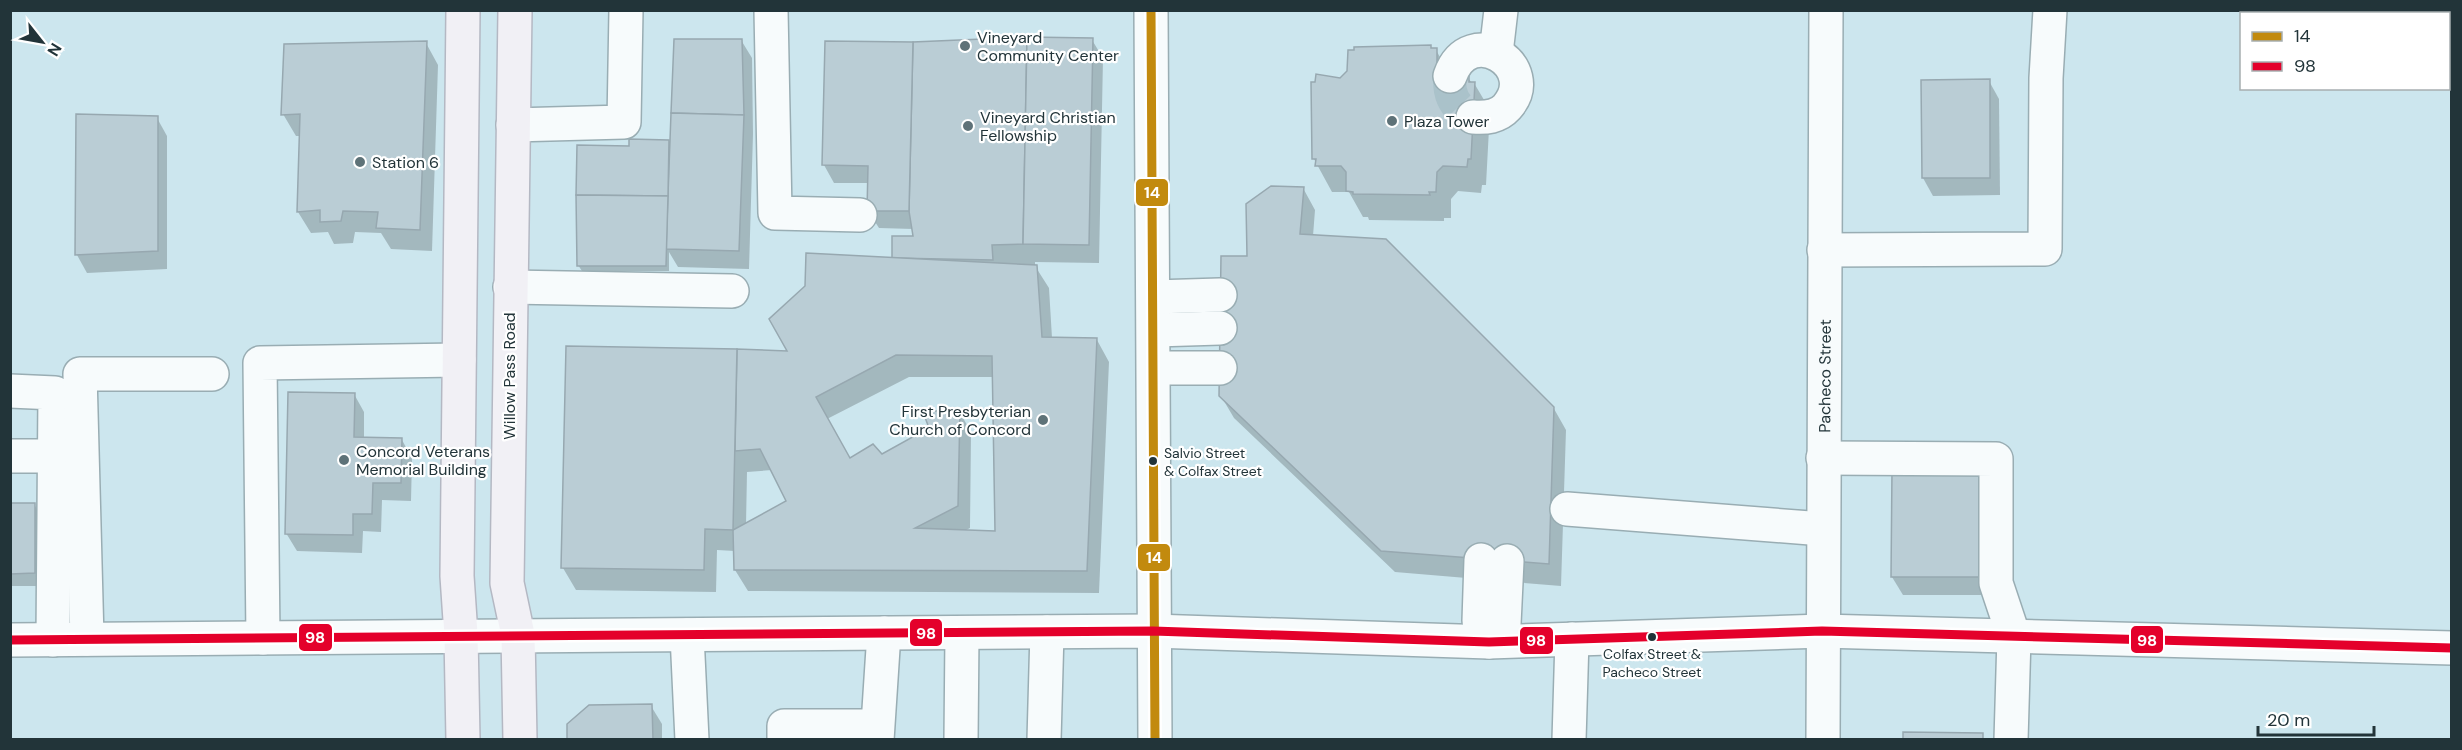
<svg xmlns="http://www.w3.org/2000/svg" width="2462" height="750" viewBox="0 0 2462 750" font-family="'DM Sans',sans-serif">
	<style>
		.shadow { fill: #0003; fill-rule: evenodd }
		.building { fill: #bacdd5; stroke: #97a8b0; stroke-width: 1.5; fill-rule: evenodd }
		.lines { fill: none; stroke-linecap: round; stroke-linejoin: round }
		.minor-tunnel { stroke: #aac2ca; stroke-width: 33; stroke-dasharray: 33 16; stroke-linecap: butt }
		.minor-casing { stroke: #99adb3; stroke-width: 36 }
		.major-casing { stroke: #b4b8c3; stroke-width: 36 }
		.minor { stroke: #f7fbfc; stroke-width: 33 }
		.major { stroke: #f1f0f5; stroke-width: 33 }
		.bus-1-casing { stroke: #fff; stroke-width: 14 }
		.bus-2-casing { stroke: #fff; stroke-width: 14 }
		.bus-1 { stroke: #c28a0e; stroke-width: 9 }
		.bus-2 { stroke: #e4002b; stroke-width: 9 }
		.poi-dot { fill: #5e7278; stroke: #fff; stroke-width: 2 }
		.bus-dot { fill: #223439; stroke: #fff; stroke-width: 2 }
		.labels { text-anchor: middle; dominant-baseline: central; stroke-width: 4.5; stroke-linejoin: round; paint-order: stroke }
		.bus-label { font-size: 14px; fill: #223439; stroke: #fff; text-anchor: start }
		.poi-label { font-size: 16px; fill: #223439; stroke: #fff; text-anchor: start }
		.street-label { font-size: 16px; fill: #223439; stroke: #fff }
		.line-badge { stroke: #fff; stroke-width: 2 }
		.badge-label { font-size: 16px; text-anchor: middle; font-weight: bold; fill: #fff }
	</style>
	<rect width="100%" height="100%" fill="#cce6ee"/>
	<g class="shadow">
		<path d="M741 40 752 58 753 134 749 269 678 267 669 252V271H582L578 265 630 148 631 141H671Z"/>
		<path d="M1092 40 1103 58 1099 263 1035 262V266L1049 288 1052 338 1097 340 1109 362 1099 593 748 591 735 570V551L717 550 716 592 576 590 563 568 568 348 790 353 915 237 913 229 879 228 868 211 869 183H834L824 165 914 43ZM909 377H994L997 533 964 531 970 528 971 432 959 411 882 456 850 460 827 419ZM772 470 788 502 746 525 747 472Z"/>
		<path d="M426 43 438 65 432 251 391 249 381 233 355 232 353 243 334 244 328 232 311 233 298 212 301 136H296L283 114Z"/>
		<path d="M1432 50H1436L1451 77 1468 78 1472 83H1474L1490 110 1486 185H1482L1481 193 1458 191 1451 199V218H1444V221L1369 220 1368 217H1363L1349 192H1332L1314 159 1340 79Z"/>
		<path d="M1989 81 1999 99 2000 195 1933 196 1923 178Z"/>
		<path d="M157 118 167 136V269L87 273 77 255Z"/>
		<path d="M1303 188 1315 210 1313 236 1553 407 1566 430 1561 586 1395 572 1234 418 1221 396 1249 258Z"/>
		<path d="M354 394 364 412V439L402 440 412 458 411 501 382 500 381 532 363 531 362 553 297 551 286 533Z"/>
		<path d="M1996 490 1994 595H1903L1892 577Z"/>
		<path d="M10 504H34L41 517V586H10Z"/>
		<path d="M651 706 662 724V740H569Z"/>
	</g>
	<g class="building">
		<path d="M1027 37 1023 244 992 245 993 260 892 258V236H913L909 211 913 42Z"/>
		<path d="M1027 37 1093 38 1089 245 1023 244Z"/>
		<path d="M674 39H742L744 115 671 113Z"/>
		<path d="M427 41 420 230 376 228 378 212 343 211 341 221 320 222V210L297 212 300 114 281 115 284 44Z"/>
		<path d="M825 41 913 42 909 211H867L868 166 822 165Z"/>
		<path d="M1431 45V48H1437V68L1450 76H1469V82H1475L1471 159H1468L1467 167 1443 166 1437 172 1436 192H1429L1430 195 1353 194V192L1346 191V172L1341 166H1315L1316 159H1312L1311 82H1315L1316 74 1340 78 1347 71 1348 50H1354V47Z"/>
		<path d="M1990 79V178H1922L1921 80Z"/>
		<path d="M671 113 744 115 739 251 666 249Z"/>
		<path d="M76 114 158 116V251L75 255Z"/>
		<path d="M629 139 669 140 668 196 576 195 577 145 629 146Z"/>
		<path d="M1271 186 1304 187 1300 234 1386 239 1554 407 1549 564 1381 551 1219 396 1221 256H1247L1246 204Z"/>
		<path d="M576 195 668 196 666 266H577Z"/>
		<path d="M806 253 1037 265 1042 337 1097 338 1087 571 734 570 733 530 786 501 760 449 735 451 737 349 787 351 769 319 805 286ZM896 355 992 356 995 531 915 528 958 506 960 409 923 412 929 428 882 454 873 444 850 458 816 397Z"/>
		<path d="M566 346 737 349 733 530 705 529 704 570 561 568Z"/>
		<path d="M288 392 355 393 354 437 402 438 401 483H373L372 514H353V535L285 534Z"/>
		<path d="M1892 470 1986 471 1984 577H1891Z"/>
		<path d="M10 503H35V573L10 574Z"/>
		<path d="M652 704 653 740H567V724L589 705Z"/>
		<path d="M1903 732 1983 733V740H1903Z"/>
	</g>
	<g class="lines">
		<path class="minor-tunnel" d="M1450 76C1448 96 1455 108 1473 117"/>
		<g class="minor-casing">
			<g id="minor">
				<path d="M771 10 775 213 860 215"/>
				<path d="M1151 10 1155 740"/>
				<path d="M1496 53 1501 10"/>
				<path d="M1450 76C1470 20 1542 67 1507 107 1498 117 1486 118 1473 117"/>
				<path d="M513 125 624 122 626 10"/>
				<path d="M1824 250 2045 249 2046 78 2050 10"/>
				<path d="M510 287 732 291"/>
				<path d="M1154 297 1220 295"/>
				<path d="M1155 330 1220 328"/>
				<path d="M1155 368H1220"/>
				<path d="M10 391 55 393 53 640"/>
				<path d="M10 456H55"/>
				<path d="M1823 458 1996 459V583L2014 637 2011 740"/>
				<path d="M1567 509 1823 529"/>
				<path d="M1481 560 1479 621 1489 642 1504 624 1507 561"/>
				<path d="M687 635 692 740"/>
				<path d="M263 638 260 363 459 360"/>
				<path d="M87 639 80 374H212"/>
				<path d="M10 640 1153 631 1489 642 1822 631 2452 648"/>
				<path d="M784 740V726H877"/>
				<path d="M877 740 884 633"/>
				<path d="M961 740 962 634"/>
				<path d="M1044 740 1047 632"/>
				<path d="M1569 740 1572 639"/>
				<path id="s1" d="M1823 740 1826 10"/>
			</g>
		</g>
		<g class="major-casing">
			<g id="major">
				<path d="M515 10 507 583 518 635 520 740"/>
				<path d="M463 740 461 635 457 576 463 10"/>
			</g>
		</g>
		<use href="#minor" class="minor"/>
		<use href="#major" class="major"/>
		<g class="bus-1-casing">
			<path id="bus-1" d="M1151 10 1155 740"/>
		</g>
		<g class="bus-2-casing">
			<path id="bus-2" d="M10 640 1153 631 1489 642 1822 631 2452 648"/>
		</g>
		<use href="#bus-1" class="bus-1"/>
		<use href="#bus-2" class="bus-2"/>
	</g>
	<g class="poi-dot">
		<circle cx="965" cy="46" r="6"/>
		<circle cx="1392" cy="121" r="6"/>
		<circle cx="968" cy="126" r="6"/>
		<circle cx="360" cy="162" r="6"/>
		<circle cx="1043" cy="420" r="6"/>
		<circle cx="344" cy="460" r="6"/>
	</g>
	<g class="bus-dot">
		<circle cx="1153" cy="461" r="5"/>
		<circle cx="1652" cy="637" r="5"/>
	</g>
	<g class="labels">
		<g class="bus-label">
			<text x="1164" y="453">Salvio Street<tspan x="1164" dy="18">&amp; Colfax Street</tspan></text>
			<text x="1652" y="654" text-anchor="middle">Colfax Street &amp;<tspan x="1652" dy="18">Pacheco Street</tspan></text>
		</g>
		<g class="poi-label">
			<text x="977" y="37">Vineyard<tspan x="977" dy="18">Community Center</tspan></text>
			<text x="980" y="117">Vineyard Christian<tspan x="980" dy="18">Fellowship</tspan></text>
			<text x="1404" y="121">Plaza Tower</text>
			<text x="372" y="162">Station 6</text>
			<text x="1031" y="411" text-anchor="end">First Presbyterian<tspan x="1031" dy="18">Church of Concord</tspan></text>
			<text x="356" y="451">Concord Veterans<tspan x="356" dy="18">Memorial Building</tspan></text>
		</g>
		<g class="street-label">
			<text stroke="none"><textPath href="#s1" startOffset="364">Pacheco Street</textPath></text>
			<text transform="translate(509 376) rotate(-90)">Willow Pass Road</text>
		</g>
	</g>
	<g class="line-badge">
		<rect x="1135" y="178" width="34" height="29" rx="6" fill="#c28a0e"/>
		<rect x="1137" y="543" width="34" height="29" rx="6" fill="#c28a0e"/>
		<rect x="909" y="618" width="34" height="29" rx="6" fill="#e4002b"/>
		<rect x="298" y="623" width="35" height="29" rx="6" fill="#e4002b"/>
		<rect x="2130" y="625" width="34" height="29" rx="6" fill="#e4002b"/>
		<rect x="1519" y="626" width="35" height="29" rx="6" fill="#e4002b"/>
	</g>
	<g class="badge-label">
		<text x="1152" y="198">14</text>
		<text x="1154" y="563">14</text>
		<text x="926" y="639">98</text>
		<text x="315" y="643">98</text>
		<text x="2147" y="646">98</text>
		<text x="1536" y="646">98</text>
	</g>
	<rect width="2462" height="750" fill="none" stroke="#223439" stroke-width="24"/>
	<rect x="2240" y="12" width="210" height="78" fill="#ffffff" stroke="#a7aeb0" stroke-width="1.5"/>
	<rect x="2252" y="32" width="30" height="9" fill="#c28a0e" stroke="#a7aeb0" stroke-width="1.5"/>
	<text x="2294" y="42" font-size="18" fill="#223439">14</text>
	<rect x="2252" y="62" width="30" height="9" fill="#e4002b" stroke="#a7aeb0" stroke-width="1.5"/>
	<text x="2294" y="72" font-size="18" fill="#223439">98</text>
	<g transform="translate(42 42) rotate(121)" stroke="#ffffff" stroke-width="4.5" paint-order="stroke">
	<path d="M0-4.5L10 22L0 15L-10 22Z" fill="#223439"/>
	<text y="-9" font-size="16" font-weight="bold" text-anchor="middle" fill="#223439">N</text>
	</g>
	<path d="M2258 726v9h116v-9" fill="none" stroke="#223439" stroke-width="3"/>
	<text x="2267" y="726" font-size="18" fill="#223439" stroke="#ffffff" stroke-width="4.5" paint-order="stroke">20 m</text>
</svg>
